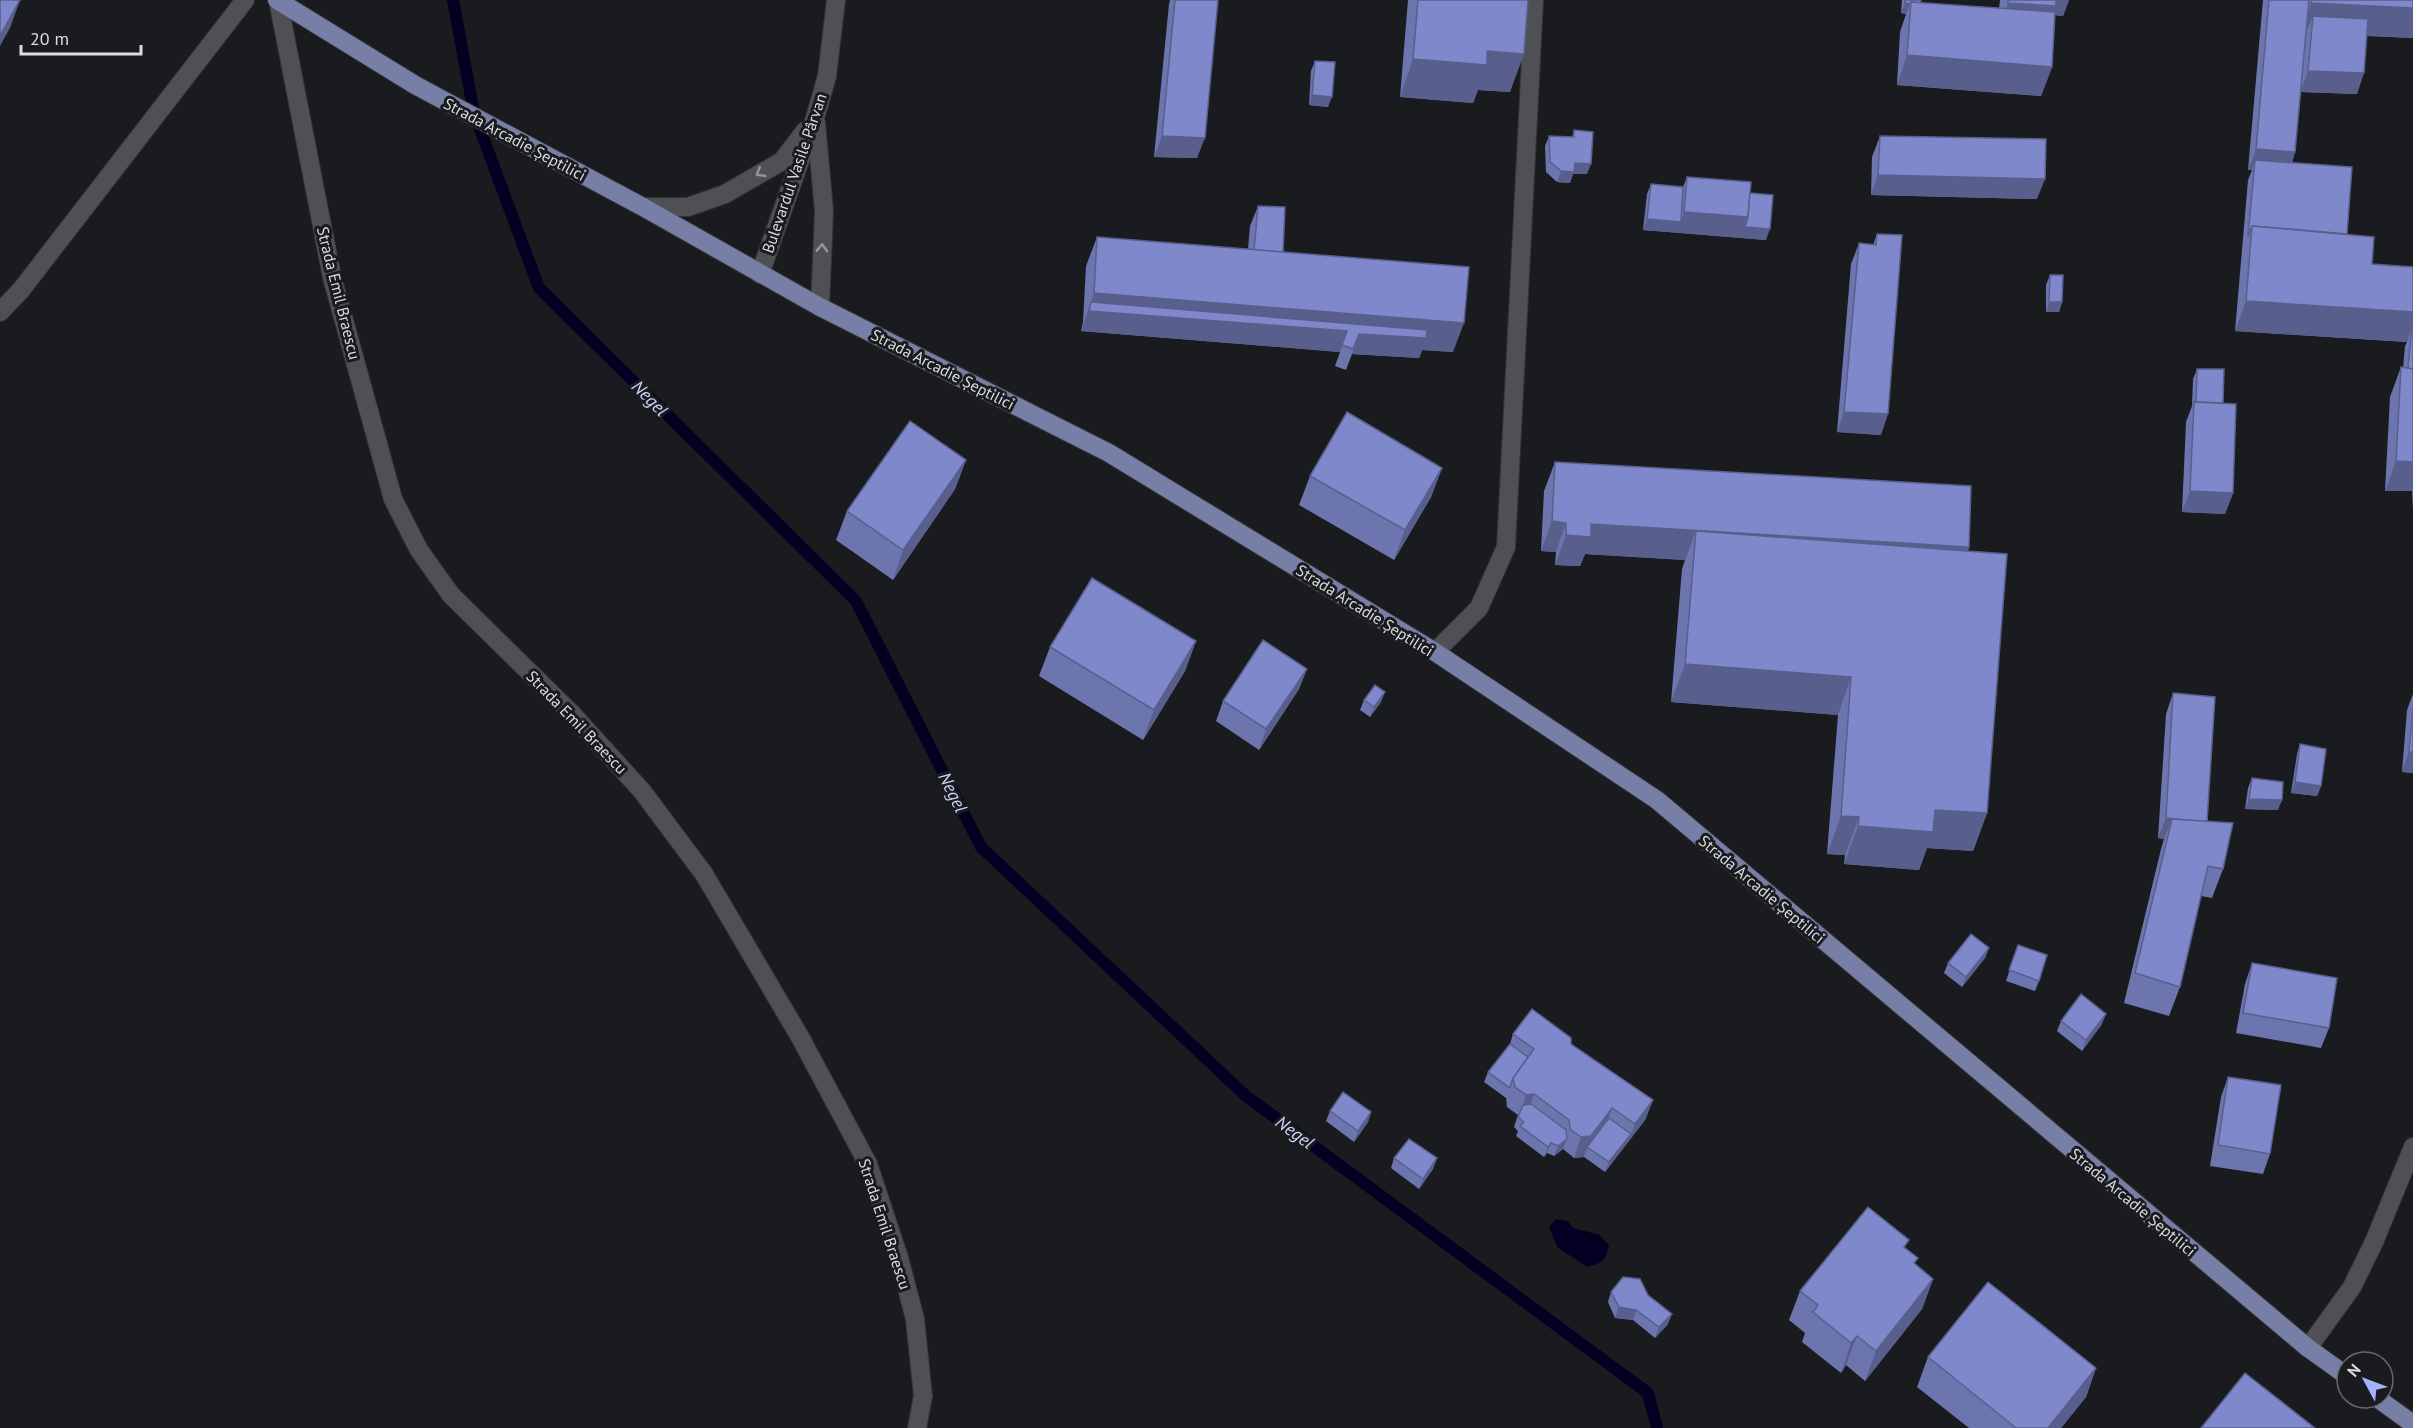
<svg xmlns="http://www.w3.org/2000/svg" width="2413" height="1428" viewBox="0 0 2413 1428" font-family="'PT Sans',sans-serif">
	<style>
		.water { fill: #040023 }
		.lines { fill: none; stroke-linecap: round; stroke-linejoin: round }
		.stream { stroke: #040023; stroke-width: 12 }
		.minor-casing { stroke: #343537; stroke-width: 20 }
		.major-casing { stroke: #343537; stroke-width: 20 }
		.minor { stroke: #4f5055; stroke-width: 18 }
		.major { stroke: #787fa6; stroke-width: 18 }
		.wall { fill: #6c75ae }
		.shaded-wall { fill: #585f8d }
		.building { fill: #7e88ca; stroke: #585f8d; stroke-width: 1.5 }
		.oneway { stroke: #95969a }
		.labels { text-anchor: middle; dominant-baseline: central; stroke-width: 6; stroke-linejoin: round; paint-order: stroke }
		.street-label { font-size: 16px; fill: #dbdcdf; stroke: #1a1b1e }
		.water-label { font-size: 18px; font-style: italic; fill: #ced5fa; stroke: #1a1b1e }
	</style>
	<rect width="100%" height="100%" fill="#1a1b1e"/>
	<path class="water" d="M1556 1219 1568 1221 1573 1228 1600 1235 1609 1246C1606 1260 1601 1264 1587 1267L1557 1247 1549 1227Z"/>
	<g class="lines">
		<path class="stream" d="M453 0 474 113 539 288 856 601 981 847 1246 1096 1648 1393 1657 1428"/>
		<g class="minor-casing">
			<g id="minor">
				<path d="M278 0 332 277 393 499 419 550 451 595 572 714 642 791 704 874 800 1037 868 1164 899 1258 915 1319 923 1396 917 1428"/>
				<path d="M816 123 824 211 820 307"/>
				<path d="M643 207H688L725 194 782 161 805 131"/>
				<path d="M760 274 815 118 827 76 836 0"/>
				<path d="M0 312 21 290 245 0"/>
				<path d="M1435 652 1479 608 1506 547 1534 0"/>
				<path d="M2308 1348 2352 1287 2374 1242 2413 1147"/>
			</g>
		</g>
		<g class="major-casing">
			<g id="major">
				<path d="M277 0 415 85 643 207 820 307 1109 453 1435 652 1657 800 2308 1348 2347 1376"/>
				<path d="M2377 1398 2413 1424"/>
			</g>
		</g>
		<use href="#minor" class="minor"/>
		<use href="#major" class="major"/>
	</g>
	<g class="wall">
		<path d="M1170 0H1218L1197 158 1154 157 1169 4Z"/>
		<path d="M1408 0H1528L1510 92 1478 90 1473 103 1400 97Z"/>
		<path d="M1902 0H1921L1920 3 1999 8 2000 0H2069L2063 16 2055 15 2052 67 2041 96 1897 85 1900 32 1906 14 1901 13Z"/>
		<path d="M2263 0H2413V38L2367 36 2357 94 2301 92 2295 152 2292 163 2347 234 2372 264 2413 267V509L2412 491H2385L2390 397 2401 367 2403 368 2405 346 2407 342 2235 331 2248 180 2252 170H2248Z"/>
		<path d="M1315 61 1328 107 1309 105 1311 71Z"/>
		<path d="M1574 130 1587 174H1573L1570 183 1557 182 1546 172 1545 146 1549 136 1572 137Z"/>
		<path d="M1880 136 2037 199 1871 195 1872 157Z"/>
		<path d="M1687 177 1750 193 1766 240 1643 230 1647 194 1651 184 1683 187Z"/>
		<path d="M1258 206 1283 252 1453 352 1422 350 1419 358 1352 354 1346 370 1335 366 1340 352 1081 331 1083 322 1086 266 1097 237 1248 249 1250 226Z"/>
		<path d="M1877 234 1881 435 1837 432 1851 264 1859 243 1873 245Z"/>
		<path d="M2050 275 2062 302 2059 312H2046V285Z"/>
		<path d="M2197 369 2223 403 2233 493 2225 514 2182 512 2186 422 2192 406 2193 379Z"/>
		<path d="M966 460 955 489 893 580 836 540 847 511Z"/>
		<path d="M1555 462 1969 547 1968 551 1987 813 1973 851 1927 848 1919 870 1844 864 1845 855 1827 854 1838 715 1671 702 1682 569 1685 560 1585 554 1580 566 1555 565 1556 552 1541 551 1544 491Z"/>
		<path d="M1442 468 1431 497 1394 560 1299 505 1310 476Z"/>
		<path d="M1196 641 1185 671 1143 740 1039 676 1050 647Z"/>
		<path d="M1307 669 1299 689 1259 750 1216 721 1223 701Z"/>
		<path d="M2173 693 2207 822 2223 869 2212 898 2201 896 2180 987 2169 1016 2124 1003 2161 849 2164 839 2158 838 2166 714Z"/>
		<path d="M2413 694V773L2402 772 2407 710Z"/>
		<path d="M1364 700 1381 702 1370 717 1360 710Z"/>
		<path d="M2300 744 2321 786 2317 796 2291 793 2297 754Z"/>
		<path d="M2252 778 2278 810 2245 809 2248 788Z"/>
		<path d="M2018 945 2039 981 2035 991 2006 981Z"/>
		<path d="M1989 948 1985 958 1962 987 1944 973 1948 963Z"/>
		<path d="M2252 963 2329 1028 2321 1048 2236 1033 2245 984Z"/>
		<path d="M2061 1021 2102 1024 2082 1051 2057 1031Z"/>
		<path d="M1513 1034 1571 1044 1653 1100 1645 1120 1605 1172 1584 1157 1574 1158 1563 1149 1554 1156 1547 1153 1544 1157 1516 1136 1518 1131 1514 1127 1518 1115 1507 1107 1506 1098 1484 1082 1488 1072 1510 1044Z"/>
		<path d="M2228 1077 2270 1154 2263 1174 2210 1166 2221 1097Z"/>
		<path d="M1330 1111 1371 1112 1368 1122 1354 1142 1326 1121Z"/>
		<path d="M1394 1158H1437L1433 1169 1419 1189 1391 1168Z"/>
		<path d="M1906 1249 1915 1265 1933 1279 1922 1309 1865 1381 1846 1365 1841 1373 1802 1342 1805 1333 1789 1320 1800 1291Z"/>
		<path d="M1611 1292 1648 1295 1668 1324 1655 1338 1633 1320 1615 1318 1608 1302Z"/>
		<path d="M1928 1357 2096 1368 2086 1397 2061 1428H1969L1917 1387Z"/>
	</g>
	<g class="shaded-wall">
		<path d="M20 0 10 28 0 46V36Z"/>
		<path d="M2052 0H2069L2063 16 2052 15 1998 33 2008 3Z"/>
		<path d="M1905 3 1910 4 1906 14 1901 13Z"/>
		<path d="M2311 3 2413 8V38L2311 33 2313 16 2306 33H2300Z"/>
		<path d="M1487 51 1524 54 1510 92 1478 90 1473 103 1400 97 1413 59Z"/>
		<path d="M1907 55 2052 67 2041 96 1897 85Z"/>
		<path d="M2308 71 2364 73 2357 94 2300 92Z"/>
		<path d="M1312 95 1332 97 1328 107 1309 105Z"/>
		<path d="M1162 136 1205 138 1197 158 1154 157Z"/>
		<path d="M2256 149 2295 152 2288 172 2255 160 2252 170H2248Z"/>
		<path d="M1575 163 1591 164 1587 174H1573L1570 183 1557 182 1561 171Z"/>
		<path d="M1878 175 2045 179 2037 199 1871 195Z"/>
		<path d="M1684 212 1748 217 1770 229 1766 240 1643 230 1647 219 1681 222Z"/>
		<path d="M1094 293 1464 323 1453 352 1422 350 1419 358 1352 354 1355 344 1343 343 1340 352 1081 331Z"/>
		<path d="M2246 301 2413 312V342L2412 326 2407 342 2235 331Z"/>
		<path d="M2049 302H2062L2059 312H2046Z"/>
		<path d="M1844 412 1888 414 1881 435 1837 432Z"/>
		<path d="M966 460 955 489 893 580 903 550Z"/>
		<path d="M2396 461 2413 462V488L2412 491H2385Z"/>
		<path d="M1442 468 1431 497 1394 560 1405 530Z"/>
		<path d="M2190 491 2233 493 2225 514 2182 512Z"/>
		<path d="M1552 521 1566 523 1556 552 1541 551Z"/>
		<path d="M1591 524 1969 547 1958 577 1696 531 1685 560 1585 554 1580 566 1555 565 1566 535Z"/>
		<path d="M1196 641 1185 671 1143 740 1154 710Z"/>
		<path d="M1685 664 1851 677 1838 715 1671 702Z"/>
		<path d="M1307 669 1299 689 1259 750 1266 729Z"/>
		<path d="M1385 692 1381 702 1370 717 1374 707Z"/>
		<path d="M2409 752H2413V773L2402 772Z"/>
		<path d="M2295 782 2321 786 2317 796 2291 793Z"/>
		<path d="M2249 799 2282 800 2278 810 2245 809Z"/>
		<path d="M1935 810 1987 813 1973 851 1927 848 1919 870 1844 864 1858 826Z"/>
		<path d="M1841 816 1859 817 1845 855 1827 854Z"/>
		<path d="M2166 818 2207 822 2172 819 2164 839 2158 838Z"/>
		<path d="M1989 948 1985 958 1962 987 1966 977Z"/>
		<path d="M2106 1014 2102 1024 2082 1051 2086 1040Z"/>
		<path d="M1534 1094 1527 1114 1519 1116 1526 1095Z"/>
		<path d="M1653 1100 1645 1120 1605 1172 1609 1162 1631 1134 1635 1124Z"/>
		<path d="M1612 1108 1605 1128 1587 1147 1584 1157 1574 1158 1581 1137Z"/>
		<path d="M1371 1112 1368 1122 1354 1142 1358 1131Z"/>
		<path d="M1567 1139 1563 1149 1554 1156 1558 1146Z"/>
		<path d="M1551 1143 1547 1153 1544 1157 1548 1147Z"/>
		<path d="M1437 1158 1433 1169 1419 1189 1423 1179Z"/>
		<path d="M1933 1279 1922 1309 1865 1381 1876 1351Z"/>
		<path d="M1619 1307 1636 1310 1633 1320 1615 1318Z"/>
		<path d="M1672 1314 1668 1324 1655 1338 1659 1327Z"/>
		<path d="M1857 1336 1846 1365 1841 1373 1851 1343Z"/>
		<path d="M2096 1368 2086 1397 2061 1428H2048Z"/>
	</g>
	<g class="building">
		<path d="M0 0H20L0 36Z"/>
		<path d="M1175 0H1218L1205 138 1162 136Z"/>
		<path d="M1418 0H1528L1524 54 1487 51V65L1413 59Z"/>
		<path d="M1905 0H1921L1920 3 1911 2V4L1905 3Z"/>
		<path d="M2008 0H2056V6L2008 3Z"/>
		<path d="M2269 0H2309L2295 152 2256 149Z"/>
		<path d="M2312 0H2413V8L2311 3Z"/>
		<path d="M1911 2 2055 12 2052 67 1907 55Z"/>
		<path d="M2313 16 2368 19 2364 73 2308 71Z"/>
		<path d="M1315 61 1335 62 1332 97 1312 95Z"/>
		<path d="M1574 130 1593 132 1591 164 1575 163 1574 172 1561 171 1550 162 1549 136 1574 137Z"/>
		<path d="M1880 136 2046 139 2045 179 1878 175Z"/>
		<path d="M2255 160 2352 167 2347 234 2252 226 2248 236Z"/>
		<path d="M1687 177 1751 182 1748 217 1684 212Z"/>
		<path d="M1651 184 1683 187 1681 222 1647 219Z"/>
		<path d="M1750 193 1773 195 1770 229 1745 227 1748 217Z"/>
		<path d="M1258 206 1285 207 1283 252 1254 250Z"/>
		<path d="M2252 226 2374 237 2372 264 2413 267V312L2246 301Z"/>
		<path d="M1877 234 1902 235 1888 414 1844 412 1859 243 1876 245Z"/>
		<path d="M1097 237 1469 267 1464 323 1094 293Z"/>
		<path d="M2050 275H2063L2062 302H2049Z"/>
		<path d="M1091 302 1427 330 1426 338 1359 334 1353 349 1342 345 1347 331 1089 311Z"/>
		<path d="M2412 326H2413V369L2408 368Z"/>
		<path d="M2401 367 2413 369V462L2396 461Z"/>
		<path d="M2197 369H2224L2223 403 2196 402Z"/>
		<path d="M2194 402 2236 404 2233 493 2190 491Z"/>
		<path d="M1347 412 1442 468 1405 530 1310 476Z"/>
		<path d="M910 421 966 460 903 550 847 511Z"/>
		<path d="M1555 462 1971 486 1969 547 1591 524V537L1566 535V523L1552 521Z"/>
		<path d="M1696 531 2007 554 1987 813 1935 810 1933 832 1858 826 1859 817 1841 816 1851 677 1685 664Z"/>
		<path d="M1092 578 1196 641 1154 710 1050 647Z"/>
		<path d="M1263 640 1307 669 1266 729 1223 701Z"/>
		<path d="M1375 685 1385 692 1374 707 1364 700Z"/>
		<path d="M2173 693 2215 697 2207 822 2166 818Z"/>
		<path d="M2413 708V752H2409Z"/>
		<path d="M2300 744 2326 749 2321 786 2295 782Z"/>
		<path d="M2252 778 2283 782 2282 800 2249 799Z"/>
		<path d="M2172 819 2233 823 2223 869 2208 866 2180 987 2135 973Z"/>
		<path d="M1971 934 1989 948 1966 977 1948 963Z"/>
		<path d="M2018 945 2047 955 2039 981 2009 970Z"/>
		<path d="M2252 963 2337 978 2329 1028 2243 1013Z"/>
		<path d="M2081 994 2106 1014 2086 1040 2061 1021Z"/>
		<path d="M1532 1009 1571 1038V1044L1653 1100 1635 1124 1612 1108 1591 1136 1581 1137 1570 1129 1569 1120 1534 1094 1526 1095 1515 1087 1513 1078 1534 1049 1513 1034Z"/>
		<path d="M1510 1044 1528 1057 1513 1078 1510 1088 1488 1072Z"/>
		<path d="M2228 1077 2281 1085 2270 1154 2218 1145Z"/>
		<path d="M1343 1092 1371 1112 1358 1131 1330 1111Z"/>
		<path d="M1531 1104 1566 1130 1567 1139 1558 1146 1551 1143 1548 1147 1520 1126 1524 1122 1518 1117 1523 1105Z"/>
		<path d="M1609 1118 1631 1134 1609 1162 1587 1147Z"/>
		<path d="M1409 1139 1437 1158 1423 1179 1394 1158Z"/>
		<path d="M1868 1207 1909 1240 1904 1247 1918 1258 1914 1263 1933 1279 1876 1351 1857 1336 1851 1343 1813 1312 1818 1305 1800 1291Z"/>
		<path d="M1623 1277 1640 1279 1648 1295 1672 1314 1659 1327 1636 1310 1619 1307 1611 1292Z"/>
		<path d="M1988 1282 2096 1368 2048 1428H2016L1928 1357Z"/>
		<path d="M2245 1373 2315 1428H2201Z"/>
	</g>
	<defs><path id="oneway-chevron" d="M-2-3.5L2.5 0L-2 3.5" fill="none" stroke-width="1.6" stroke-linecap="round" stroke-linejoin="round" transform="scale(1.5)"/></defs>
	<g class="oneway">
		<use href="#oneway-chevron" transform="translate(760 173) rotate(149)"/>
		<use href="#oneway-chevron" transform="translate(822 248) rotate(-88)"/>
	</g>
	<g class="labels">
		<g class="street-label">
			<text transform="translate(515 139) rotate(28)">Strada Arcadie Șeptilici</text>
			<text transform="translate(794 173) rotate(-71)">Bulevardul Vasile Pârvan</text>
			<text transform="translate(339 293) rotate(76)">Strada Emil Braescu</text>
			<text transform="translate(943 369) rotate(27)">Strada Arcadie Șeptilici</text>
			<text transform="translate(1365 610) rotate(32)">Strada Arcadie Șeptilici</text>
			<text transform="translate(577 722) rotate(46)">Strada Emil Braescu</text>
			<text transform="translate(1762 889) rotate(40)">Strada Arcadie Șeptilici</text>
			<text transform="translate(2133 1202) rotate(40)">Strada Arcadie Șeptilici</text>
			<text transform="translate(885 1224) rotate(72)">Strada Emil Braescu</text>
		</g>
		<g class="water-label">
			<text transform="translate(650 398) rotate(45)">Negel</text>
			<text transform="translate(953 792) rotate(63)">Negel</text>
			<text transform="translate(1295 1132) rotate(36)">Negel</text>
		</g>
	</g>
	<g transform="translate(2365 1380) rotate(311)"><circle r="28" fill="#1a1b1e" stroke="#67686b" stroke-width="1.5"/>
	<path d="M0-4.5L10 22L0 15L-10 22Z" fill="#a5b1fc"/>
	<text y="-9" font-size="16" font-weight="bold" text-anchor="middle" fill="#dbdcdf">N</text>
	</g>
	<path d="M21 45v9h120v-9" fill="none" stroke="#dbdcdf" stroke-width="3"/>
	<text x="30" y="45" font-size="18" fill="#dbdcdf" stroke="#1a1b1e" stroke-width="4.5" paint-order="stroke">20 m</text>
</svg>
